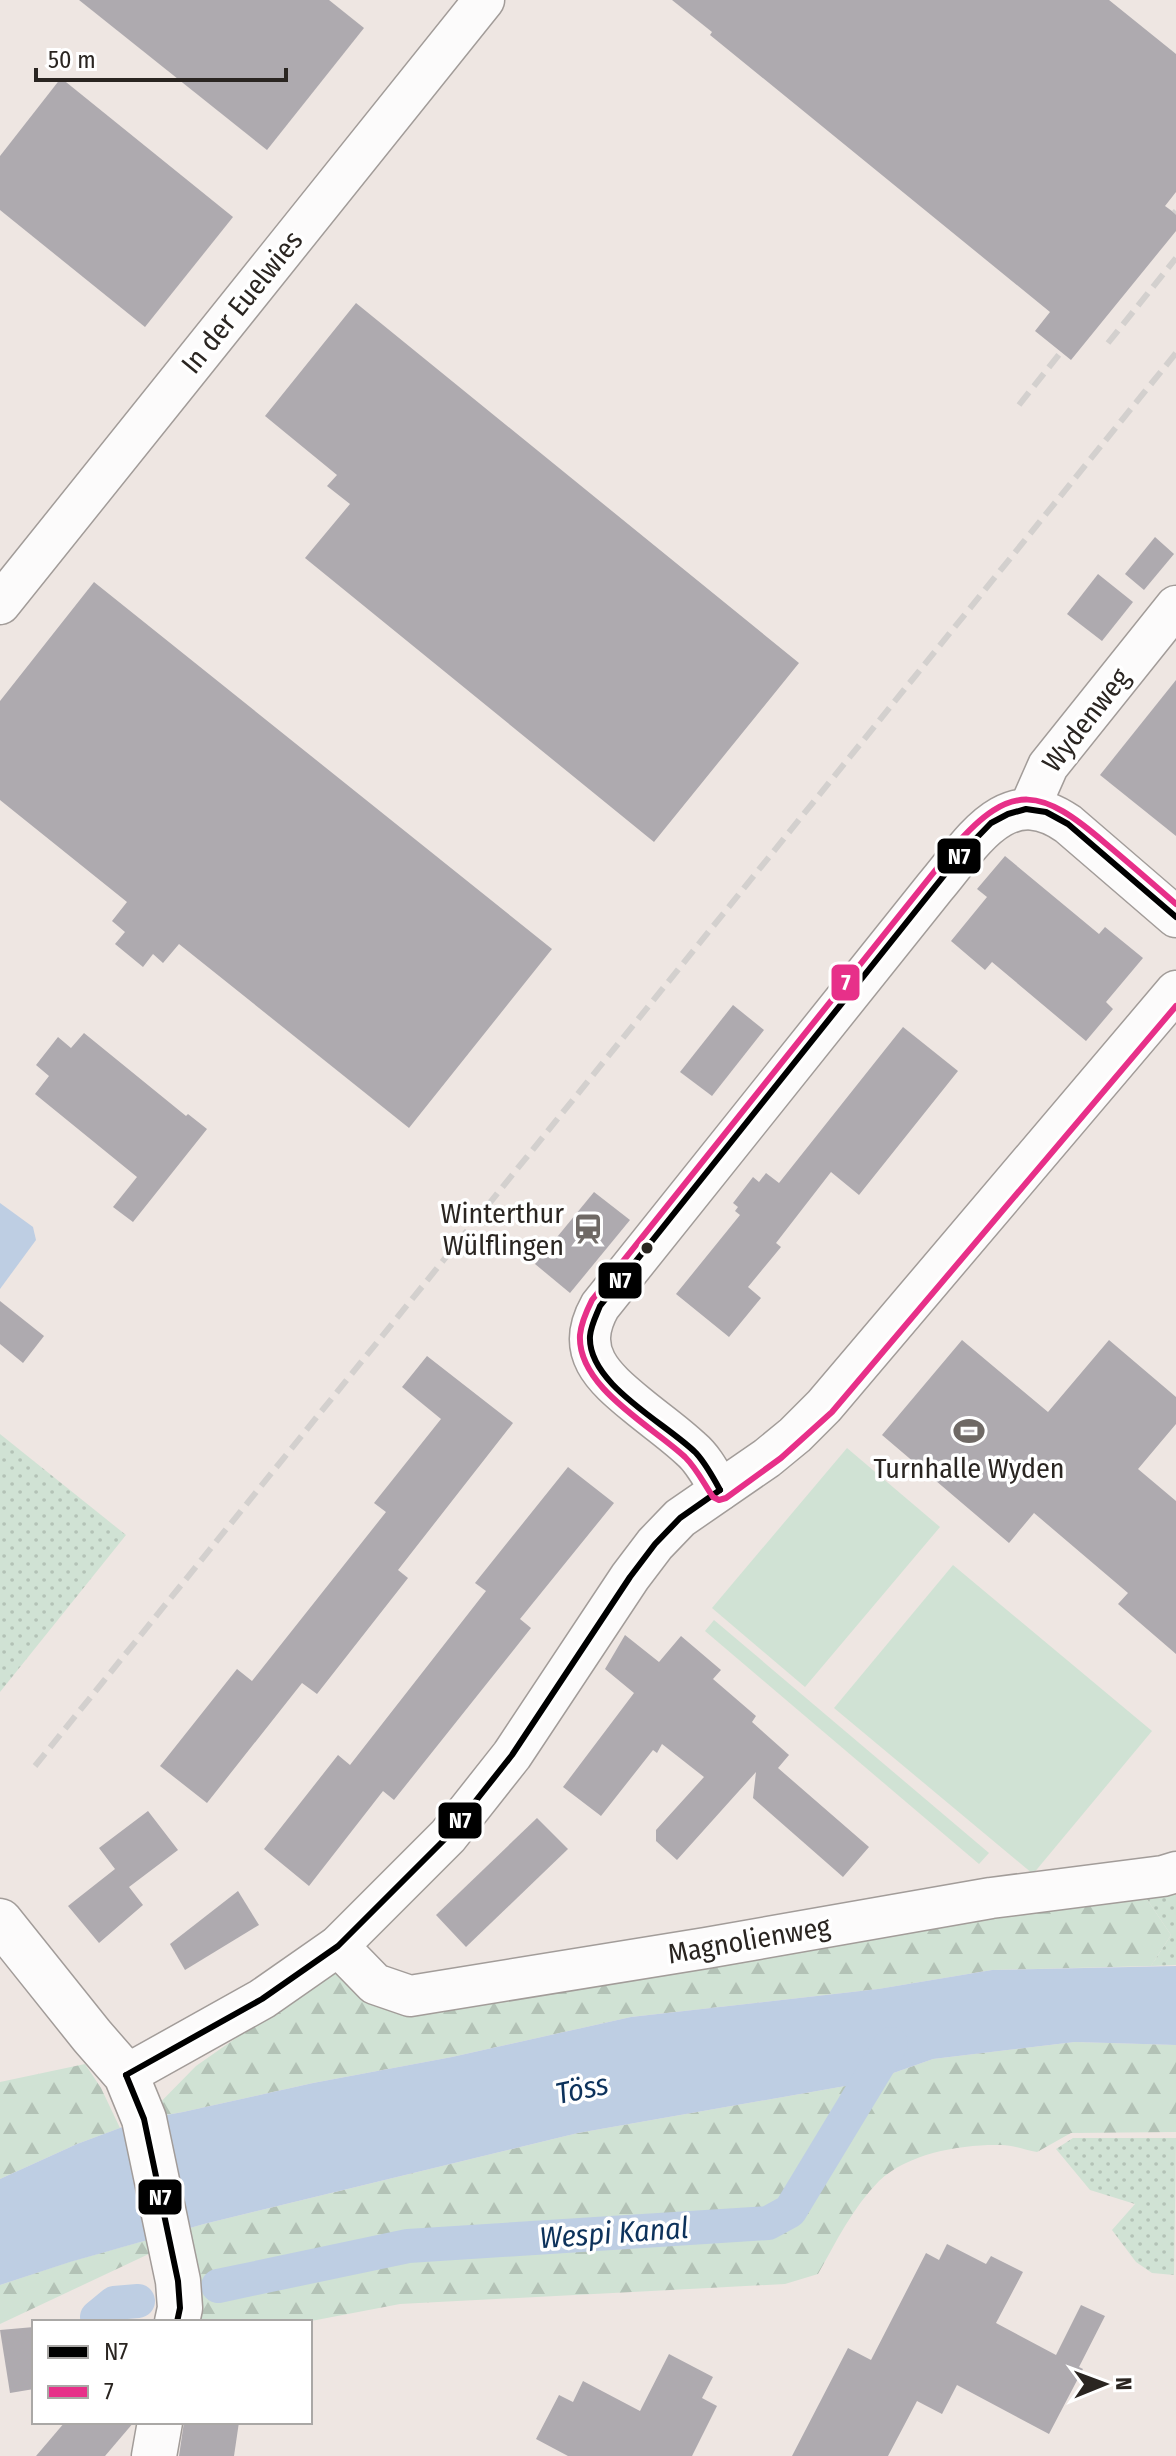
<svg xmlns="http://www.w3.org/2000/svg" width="1176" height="2456" viewBox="0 0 1176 2456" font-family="'Fira Sans Condensed',sans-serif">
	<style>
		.grass { fill: url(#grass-dots) }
		.forest { fill: url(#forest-firs) }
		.pitch { fill: #d0e2d4 }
		.water { fill: #becee3 }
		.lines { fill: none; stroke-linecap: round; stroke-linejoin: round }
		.canal { stroke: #becee3; stroke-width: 34 }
		.building { fill: #aeaaaf }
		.street-casing { stroke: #a29c99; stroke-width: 43 }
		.secondary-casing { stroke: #a29c99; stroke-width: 47 }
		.street { stroke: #fcfbfb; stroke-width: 40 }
		.secondary { stroke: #fcfbfb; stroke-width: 44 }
		.rail { stroke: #d3d0ce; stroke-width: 6; stroke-dasharray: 16 8; stroke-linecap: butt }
		.bus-1-casing { stroke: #fff; stroke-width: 12 }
		.bus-2-casing { stroke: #fff; stroke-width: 12 }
		.bus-1 { stroke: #000; stroke-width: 6 }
		.bus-2 { stroke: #e73089; stroke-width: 6 }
		.bus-dot { fill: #2a2521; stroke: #fff; stroke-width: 3 }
		.labels { text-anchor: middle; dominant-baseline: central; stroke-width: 7; stroke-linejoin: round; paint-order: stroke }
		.street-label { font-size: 28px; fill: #2a2521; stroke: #fff }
		.poi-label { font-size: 28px; fill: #2a2521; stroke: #fff; text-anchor: end }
		.water-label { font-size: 30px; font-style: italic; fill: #0d325b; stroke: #fff }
		.line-badge { stroke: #fff; stroke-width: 3 }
		.badge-label { font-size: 22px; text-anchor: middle; font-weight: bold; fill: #fff }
	</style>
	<defs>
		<pattern id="grass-dots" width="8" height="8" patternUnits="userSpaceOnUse" patternTransform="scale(2)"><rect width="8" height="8" fill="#d0e2d4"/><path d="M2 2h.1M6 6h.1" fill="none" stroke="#b3c2b6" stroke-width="1.8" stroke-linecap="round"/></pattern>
		<pattern id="forest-firs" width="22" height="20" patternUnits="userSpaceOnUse" patternTransform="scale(2)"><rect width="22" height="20" fill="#d0e2d4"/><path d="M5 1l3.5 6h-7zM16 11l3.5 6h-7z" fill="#b3c2b6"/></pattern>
	</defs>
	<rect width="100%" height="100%" fill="#eee6e2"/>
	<g class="grass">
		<path d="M0 1434 126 1535 0 1692Z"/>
		<path d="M1176 1888V1965L1151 1966 1171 1935 1142 1892Z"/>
		<path d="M1073 2138H1176L1174 2275 1152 2273 1136 2262 1112 2230 1135 2204 1090 2190 1056 2149Z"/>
	</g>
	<g class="forest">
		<path d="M1142 1892 1171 1935 1151 1966 992 1970 878 1989 631 2017 452 2057 313 2083 183 2112 144 2119 196 2066 349 1959 375 1984Z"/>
		<path d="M1075 2042 1176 2045V2132L1071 2133 1037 2152C1025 2150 1013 2145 1001 2145 962 2144 908 2153 879 2181 853 2207 836 2242 818 2274L785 2284 400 2304 306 2322H177L170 2244 0 2324V2285L69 2262 204 2224 578 2133 868 2082 933 2059Z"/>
		<path d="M85 2064 101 2088 120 2128 77 2144 0 2179V2082Z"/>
	</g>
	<g class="pitch">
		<path d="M847 1448 940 1527 805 1687 712 1608Z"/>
		<path d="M953 1565 1152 1731 1033 1874 834 1708Z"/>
		<path d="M714 1620 989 1853 979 1864 705 1631Z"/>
	</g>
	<g class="water">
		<path d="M0 1203 33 1227 36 1240 0 1289Z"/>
		<path d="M1176 1966V2045L1075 2042 933 2059 868 2082 578 2133 204 2224 70 2262 0 2285V2179L77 2144 144 2119 183 2112 313 2083 452 2057 631 2017 878 1989 992 1970Z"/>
	</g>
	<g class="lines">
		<g class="canal">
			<path d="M218 2286 408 2246 768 2223 790 2211 891 2044"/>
			<path d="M97 2317 114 2303 138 2301"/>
		</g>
	</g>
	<g class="building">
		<path d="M79 0H329L364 28 267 150Z"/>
		<path d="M672 0H1109L1176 54V192L1165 206 1176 214V231L1071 360 1035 331 1050 312 710 35 712 32Z"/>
		<path d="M61 78 233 217 145 327 0 210V156Z"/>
		<path d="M356 303 799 663 654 842 305 558 350 504 327 486 337 475 265 416Z"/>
		<path d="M1155 537 1174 554 1144 590 1125 574Z"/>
		<path d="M1098 574 1133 602 1102 641 1067 614Z"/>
		<path d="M94 582 552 949 409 1128 179 944 163 963 153 954 143 967 115 944 125 932 112 921 127 902 0 800V701Z"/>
		<path d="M1176 680V836L1100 775Z"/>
		<path d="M1005 856 1099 934 1105 927 1143 958 1106 1002 1113 1009 1086 1041 992 962 985 970 951 941 987 897 977 889Z"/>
		<path d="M733 1005 764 1030 712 1096 680 1072Z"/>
		<path d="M903 1027 958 1071 859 1195 831 1172 776 1243 781 1247 748 1287 761 1298 729 1337 676 1294 740 1215 735 1211 738 1207 733 1203 753 1177 759 1182 766 1173 779 1183Z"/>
		<path d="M84 1033 186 1116 188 1114 207 1129 133 1222 113 1207 137 1177 35 1094 49 1076 36 1065 58 1037 71 1048Z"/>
		<path d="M594 1192 630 1220 570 1293 535 1264Z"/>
		<path d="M0 1301 44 1336 23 1363 0 1344Z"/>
		<path d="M962 1340 1048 1412 1109 1340 1176 1397V1424L1138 1469 1176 1501V1654L1118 1604 1128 1593 1034 1513 1009 1543 882 1435Z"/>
		<path d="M427 1356 513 1423 398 1570 408 1578 317 1694 302 1683 207 1803 160 1766 237 1669 252 1681 386 1512 374 1503 441 1419 402 1387Z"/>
		<path d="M568 1467 614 1503 520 1619 531 1628 512 1652 394 1800 383 1791 309 1886 264 1849 338 1755 350 1765 486 1591 475 1583Z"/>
		<path d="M625 1635 659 1662 681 1636 721 1670 713 1679 756 1716 752 1722 789 1755 778 1768 869 1847 843 1877 753 1798 756 1772 677 1860 656 1841V1830L704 1777 662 1744 657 1753 653 1750 601 1816 563 1787 634 1693 605 1669Z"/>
		<path d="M148 1811 178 1850 129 1887 143 1905 99 1943 68 1906 115 1869 99 1848Z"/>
		<path d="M537 1818 568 1849 466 1947 436 1915Z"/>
		<path d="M238 1891 259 1925 185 1970 170 1944Z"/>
		<path d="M947 2244 986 2264 991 2256 1023 2272 996 2323 1056 2355 1081 2305 1105 2316 1079 2367 1083 2369 1049 2434 957 2385 942 2414 917 2401 888 2456H792L848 2348 871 2360 926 2253 939 2260Z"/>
		<path d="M34 2327V2389L10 2393 0 2330Z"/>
		<path d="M669 2354 713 2377 702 2398 717 2406 692 2456H568L536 2439 559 2395 573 2402 583 2381 640 2411Z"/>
		<path d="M65 2422H134L105 2456H36Z"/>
		<path d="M184 2422H239L234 2456H179Z"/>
	</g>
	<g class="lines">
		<g class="street-casing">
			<g id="street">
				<path d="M0 604 484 0"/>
				<path d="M1029 809 1048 766 1176 606"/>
				<path d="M720 1490C711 1475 704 1460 691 1449 674 1433 655 1420 637 1405 603 1377 574 1352 600 1306L935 887C971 845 1005 780 1068 824L1176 917"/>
				<path d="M338 1946 375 1984 410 1996 706 1948 991 1898 1163 1876 1176 1872"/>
				<path d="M126 2075 262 1999 338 1946 448 1836 512 1755 630 1577 655 1544 680 1518 767 1458 795 1435 824 1406 1176 991"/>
			</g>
		</g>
		<g class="secondary-casing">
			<g id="secondary">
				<path d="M0 1921 92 2036 126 2075 144 2119 178 2281 180 2308 177 2322"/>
				<path d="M154 2456 160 2422"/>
			</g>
		</g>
		<use href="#street" class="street"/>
		<use href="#secondary" class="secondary"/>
		<g class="rail">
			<path d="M1174 213 1176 211"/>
			<path d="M1108 343 1176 258"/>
			<path d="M1019 405 1061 352"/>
			<path d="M35 1766 1176 353"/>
		</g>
		<g class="bus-1-casing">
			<g id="bus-1">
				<path d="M720 1490C713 1477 706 1464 696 1453 666 1423 587 1384 590 1336 591 1325 596 1316 600 1306L962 853 991 823 1008 814 1026 809 1046 812 1068 824 1176 917"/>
				<path d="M126 2075 262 1999 338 1946 448 1836 512 1755 630 1577 655 1544 680 1518 720 1490"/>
				<path d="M126 2075 144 2119 178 2281 180 2308 177 2322"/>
			</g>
		</g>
		<g class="bus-2-casing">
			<path id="bus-2" d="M1176 904C1152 883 1129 863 1105 843 1042 789 1012 780 954 847L592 1300C586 1312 581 1323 580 1335 577 1387 652 1426 685 1457 697 1469 704 1484 713 1497L719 1500 726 1498 781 1458 832 1412 1176 1006"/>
		</g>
		<use href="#bus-1" class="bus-1"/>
		<use href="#bus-2" class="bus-2"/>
	</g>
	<defs>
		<g id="station-bare" transform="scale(2.4)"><path d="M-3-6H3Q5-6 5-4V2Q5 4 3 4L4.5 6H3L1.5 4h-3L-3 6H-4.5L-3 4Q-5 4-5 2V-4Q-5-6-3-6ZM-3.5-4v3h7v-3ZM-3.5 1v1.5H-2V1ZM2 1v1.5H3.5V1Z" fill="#6f6965" stroke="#fff" stroke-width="2.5" paint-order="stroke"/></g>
		<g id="stadium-bare" transform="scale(2.4)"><path d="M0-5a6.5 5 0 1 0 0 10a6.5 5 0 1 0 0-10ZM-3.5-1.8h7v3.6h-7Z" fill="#6f6965" stroke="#fff" stroke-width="2.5" paint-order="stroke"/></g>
	</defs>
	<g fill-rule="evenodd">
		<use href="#station-bare" x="588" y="1229"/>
		<use href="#stadium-bare" x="969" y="1431"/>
	</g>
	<circle class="bus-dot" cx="647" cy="1248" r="7"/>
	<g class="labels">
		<g class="street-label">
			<text transform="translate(242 302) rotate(-51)">In der Euelwies</text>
			<text transform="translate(1086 720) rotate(-52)">Wydenweg</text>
			<text transform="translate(749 1940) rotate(-10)">Magnolienweg</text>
		</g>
		<g class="poi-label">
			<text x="564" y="1213">Winterthur<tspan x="564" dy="32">Wülflingen</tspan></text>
			<text x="969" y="1468" text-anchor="middle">Turnhalle Wyden</text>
		</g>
		<g class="water-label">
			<text transform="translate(582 2089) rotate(-12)">Töss</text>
			<text transform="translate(614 2233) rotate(-4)">Wespi Kanal</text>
		</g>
	</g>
	<g class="line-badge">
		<rect x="936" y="837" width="46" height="38" rx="8" fill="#000"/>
		<rect x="830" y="963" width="31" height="39" rx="8" fill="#e73089"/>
		<rect x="597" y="1261" width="46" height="39" rx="8" fill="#000"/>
		<rect x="437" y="1801" width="46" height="39" rx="8" fill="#000"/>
		<rect x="137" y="2178" width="46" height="38" rx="8" fill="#000"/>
	</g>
	<g class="badge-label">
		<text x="959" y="864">N7</text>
		<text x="846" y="990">7</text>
		<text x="620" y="1288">N7</text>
		<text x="460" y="1828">N7</text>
		<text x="160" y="2205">N7</text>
	</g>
	<rect x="32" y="2320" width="280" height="104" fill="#ffffff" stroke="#aaa8a6" stroke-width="2"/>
	<rect x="48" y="2346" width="40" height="12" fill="#000000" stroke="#aaa8a6" stroke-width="2"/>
	<text x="104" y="2360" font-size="24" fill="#2a2521">N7</text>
	<rect x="48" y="2386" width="40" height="12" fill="#e73089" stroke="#aaa8a6" stroke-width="2"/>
	<text x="104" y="2400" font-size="24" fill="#2a2521">7</text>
	<g transform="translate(1104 2384) rotate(89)" stroke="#ffffff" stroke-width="6" paint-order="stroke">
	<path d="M0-6L14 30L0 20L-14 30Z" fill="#2a2521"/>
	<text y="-12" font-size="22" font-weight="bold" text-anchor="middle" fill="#2a2521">N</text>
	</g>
	<path d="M36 68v12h250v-12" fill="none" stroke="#2a2521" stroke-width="4"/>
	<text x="48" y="68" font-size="24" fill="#2a2521" stroke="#ffffff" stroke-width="6" paint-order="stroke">50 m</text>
</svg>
